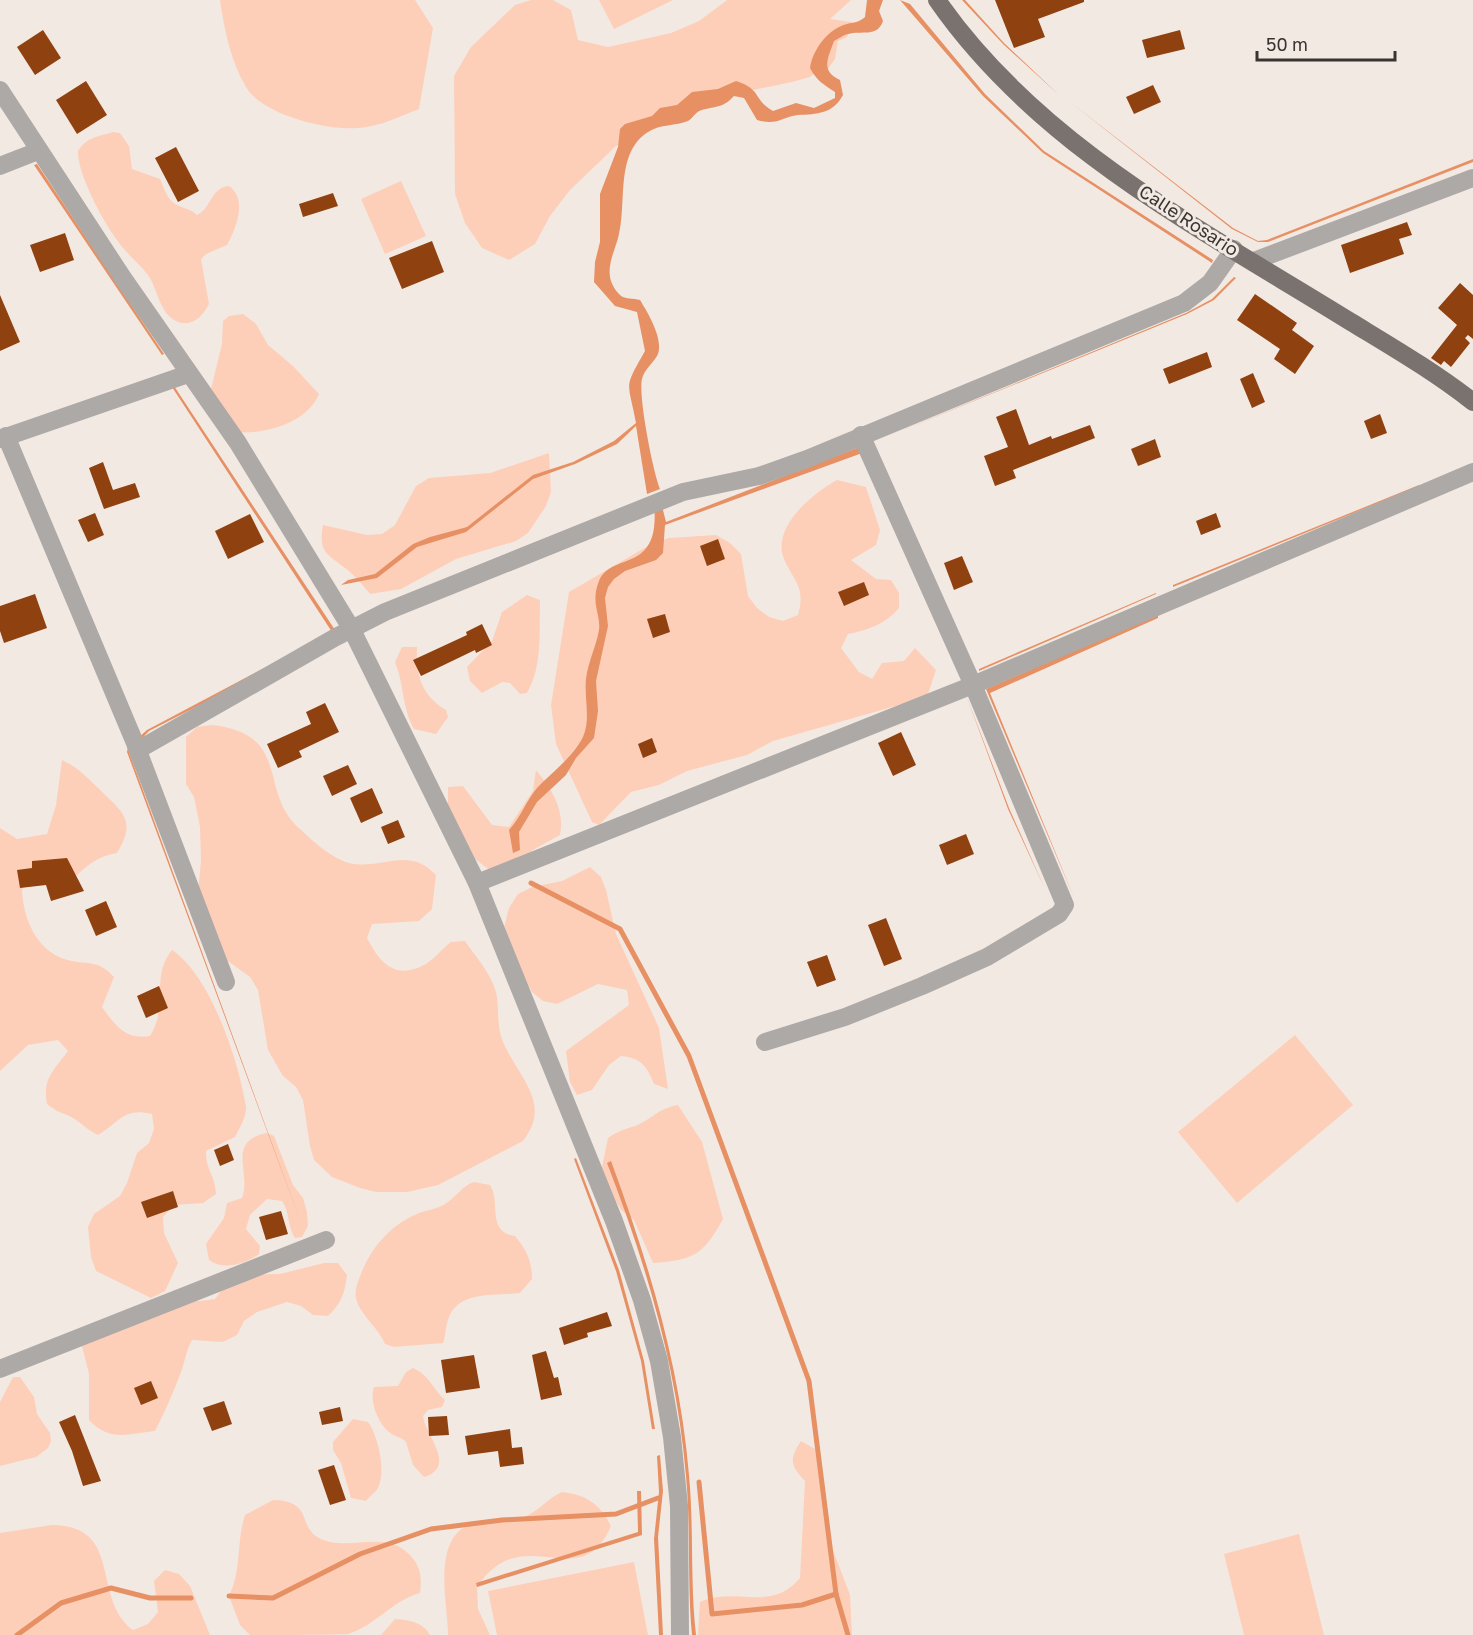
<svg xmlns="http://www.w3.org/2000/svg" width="1473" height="1635" viewBox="0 0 1473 1635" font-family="'Golos Text',sans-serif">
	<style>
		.green { fill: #fdcfb9 }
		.water { fill: #e69064 }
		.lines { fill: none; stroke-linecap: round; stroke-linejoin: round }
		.stream { stroke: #e69064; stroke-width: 5 }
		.building { fill: #8f4110 }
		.minor { stroke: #ada9a7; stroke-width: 18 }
		.major { stroke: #7a726e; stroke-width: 18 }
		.labels { text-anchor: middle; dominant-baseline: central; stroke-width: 6; stroke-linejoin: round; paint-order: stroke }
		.street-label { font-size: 18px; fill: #383432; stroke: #f3e9e3 }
	</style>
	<rect width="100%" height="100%" fill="#f3e9e3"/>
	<g class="green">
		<path d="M220 0H415L433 28 419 109C401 116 379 127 358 128 328 131 262 115 246 87 231 62 224 29 220 0Z"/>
		<path d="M531 0H553L571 10 578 40 608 47 671 33 699 21 727 0H851L830 19 858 23 853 24 847 37 838 41 835 59 828 69H820L810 77 792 82 700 101 616 146 570 190 550 216 535 244 509 260 482 248 465 223 455 194 454 76 471 47 515 5Z"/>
		<path d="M599 0H673L614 29Z"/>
		<path d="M113 132 120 133 129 146 132 169 160 179C164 188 167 199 175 204 183 209 190 208 197 215 212 208 210 188 229 186 248 199 236 229 227 245L206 254 201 259 209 304C202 317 192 328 176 321 160 313 158 292 150 278 143 267 133 260 125 250 108 232 77 175 78 151 88 136 98 137 113 132Z"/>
		<path d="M401 181 426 236 385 254 361 199Z"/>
		<path d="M243 314 256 324 268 345 293 366 319 394C308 422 265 435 237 432L211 389 222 344 223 321 229 316Z"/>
		<path d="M549 453 551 492 546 506 528 533 516 541 456 559 401 589 370 594C364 587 358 579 351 573 331 555 317 556 323 525L367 535 382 534 395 525 416 486 429 478 490 473Z"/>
		<path d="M837 480 866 487 880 530 876 545 851 560 876 579 891 580 899 593V608C886 624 868 630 848 634L841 648 859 672 872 679 882 663 904 661 915 648 936 670 927 697 773 741 747 755 687 771 659 785 631 792 599 825 592 822 556 744 551 705 569 592 653 543 669 538 716 535 730 543 741 554 748 596 757 608 769 617 783 621 798 615C806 587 794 582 784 559 771 527 813 493 837 480Z"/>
		<path d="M527 595 540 600C539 630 543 666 527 693L520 694 510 683 502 682 482 693 470 681 467 667 492 641 502 612Z"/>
		<path d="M402 647H417C416 675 421 695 446 710L448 717 436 734 414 729C402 708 404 684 395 662Z"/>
		<path d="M212 725C293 734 257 792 300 829 313 841 331 858 349 863 382 871 407 845 436 875L432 909 419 921 372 924 367 938C380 963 395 981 426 964 434 959 443 948 451 942L465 941C476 957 494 977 497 997 499 1012 497 1028 503 1042 518 1077 553 1103 523 1141L438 1185 407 1192H376L360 1188 332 1177 314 1160 310 1146 303 1100 296 1087 283 1076 268 1050 258 990 250 977 225 959 198 892 201 861 200 827 194 797 186 784V737L197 727Z"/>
		<path d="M62 760C77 767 86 776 98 788 121 811 138 819 117 853 90 858 85 870 64 886L35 879 22 889C23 920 38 955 72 961 92 965 98 960 114 977L102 1007C116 1026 125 1040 150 1036 169 1006 150 977 172 950 211 976 239 1062 246 1107 247 1116 239 1129 235 1137L206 1151C206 1172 215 1174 216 1194L203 1203 174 1205 163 1217 164 1233 178 1263 165 1291 151 1298 96 1271 91 1257 88 1227 94 1214 120 1196 127 1183 137 1153 149 1143 154 1129 152 1114C124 1107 121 1121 98 1135 87 1130 83 1124 73 1118 64 1113 56 1112 47 1104 42 1079 54 1070 68 1051L58 1040 28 1045 0 1071V828L17 839 47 834 56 805Z"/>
		<path d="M536 770C552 790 565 809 560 835L533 850 510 871 495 874 471 856 448 818V787L463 786 492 825 509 827 533 791Z"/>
		<path d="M590 867 601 877 606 890 616 934 659 1028 668 1089 654 1084C647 1066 641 1058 621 1056L609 1065 592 1090 577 1095 570 1082 566 1051 629 1005 627 990 598 984 557 1004 543 1001 532 992 501 939 509 908 518 894 532 887 562 881Z"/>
		<path d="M1295 1035 1353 1105 1237 1203 1178 1132Z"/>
		<path d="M678 1105 702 1142 723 1219C703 1255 694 1260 653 1263L634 1220 621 1210 605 1183 602 1167 608 1138C618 1131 625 1129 635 1126 652 1119 659 1108 678 1105Z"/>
		<path d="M267 1133 274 1136 293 1185 303 1198 307 1212 308 1226 302 1237 295 1238C287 1226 290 1212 282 1201L267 1199 250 1215 246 1229 260 1246 259 1254C245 1264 223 1271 209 1260L206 1244 224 1218 227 1203 242 1198C252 1174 225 1141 267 1133Z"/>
		<path d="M474 1182 490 1185C501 1201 486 1232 515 1236 527 1250 532 1262 532 1279L520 1293C496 1296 457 1290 448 1320 445 1328 446 1335 443 1343L394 1347 385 1344C378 1327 359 1314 356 1298 354 1289 359 1280 362 1271 373 1245 392 1224 419 1213 428 1210 437 1209 445 1204 456 1197 462 1186 474 1182Z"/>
		<path d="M324 1263H338L347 1275C345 1293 341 1304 328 1316L313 1315 301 1306 287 1302 257 1312 244 1321 237 1335 223 1342 192 1340C186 1351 185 1361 181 1372 173 1393 165 1412 155 1431 128 1434 109 1442 89 1420V1374L82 1346 186 1299 200 1301 215 1299 233 1275 280 1274Z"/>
		<path d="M413 1368C429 1375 433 1389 445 1400L442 1407 428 1410 423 1416C425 1435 458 1467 424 1477L413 1465 406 1442C400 1436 394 1437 389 1432 378 1423 369 1401 374 1387L398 1386 406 1372Z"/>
		<path d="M13 1377H20L34 1397 37 1414 50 1433 51 1441 48 1448 36 1457 0 1466V1402Z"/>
		<path d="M353 1419 368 1422C378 1435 388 1476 376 1491 373 1494 369 1497 366 1501L351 1498 341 1463 333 1450V1442Z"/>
		<path d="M801 1441 815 1449 828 1537 850 1595 852 1635H698L700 1602C739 1586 770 1613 800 1578L805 1481C790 1465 789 1459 801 1441Z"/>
		<path d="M562 1492C587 1495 600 1504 611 1526 580 1598 524 1517 477 1587L478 1609 490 1635H448C448 1604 430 1535 474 1523 491 1519 509 1524 524 1517 539 1511 548 1498 562 1492Z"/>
		<path d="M273 1500C314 1501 297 1526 319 1538 348 1553 385 1528 410 1555 421 1567 422 1578 420 1593 393 1600 375 1626 348 1634 331 1635 272 1635 250 1635L240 1625 229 1596C242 1570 236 1542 245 1515Z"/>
		<path d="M52 1525C125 1526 90 1598 133 1630L148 1624 158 1612 154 1581 165 1570 179 1574 190 1586 210 1635H0V1533Z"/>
		<path d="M1299 1534 1324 1635H1244L1224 1554Z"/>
		<path d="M634 1562 648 1635H497L488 1591Z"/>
		<path d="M395 1619C409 1620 423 1622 430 1635H381Z"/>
	</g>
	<g class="water">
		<path d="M867 0H883L879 11 883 21C877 38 862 30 848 34 843 35 838 39 834 41 828 58 820 71 840 80L843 95C833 114 817 114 798 115 781 117 778 126 757 120L744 98 734 96C723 108 716 106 702 110 696 111 693 118 688 121 676 126 660 124 648 132 615 153 627 202 619 234 615 253 600 274 619 294 624 300 634 298 640 300 648 313 665 341 657 356 652 364 644 370 642 379 638 396 653 472 660 489L647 494 636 426 617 444 575 464 533 479 466 532 417 547 377 578 341 585 348 580 375 574 413 544 430 537 467 527 533 475 573 462 614 441 636 423C628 380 623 390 645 351L637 312 615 306 594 282 595 262 600 242V194L618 147 620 129 625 124 652 116 660 108 677 105 692 92 718 89 736 81C762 89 753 100 773 111L796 103 814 108 835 98V92C823 84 817 81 810 68 813 49 828 29 847 24 855 22 858 23 865 17Z"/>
		<path d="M900 0 910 4 985 94 1044 151 1213 260 1212 263 1043 153 983 96Z"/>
		<path d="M962 0H965L1004 43 1060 96 1003 44Z"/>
		<path d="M1070 102 1233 228 1258 241 1267 240 1473 159V162L1268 242H1258L1232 229Z"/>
		<path d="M37 164 164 354 162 355 34 165Z"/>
		<path d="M1234 277 1236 278 1214 300 1187 314 891 435 1186 313 1212 299Z"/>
		<path d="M174 386 335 630 331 638 149 731 129 752 304 1231 127 752 128 747 147 730 332 632 172 387Z"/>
		<path d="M862 446 865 452 665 525 663 553 656 560 625 571 614 579 608 587 605 598 608 626 596 681 598 711 594 738 576 758 566 775 537 802 519 832 520 850 513 853 509 830C521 817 526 801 537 788 552 772 573 757 583 737 591 719 584 698 586 679 588 662 596 647 599 630 601 614 590 603 599 581 612 551 661 575 654 504L661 502 666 522Z"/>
		<path d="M1419 485 1420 486 1173 587V585Z"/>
		<path d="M1156 593V594L979 671V669Z"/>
		<path d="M1158 614V618L990 693 1075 900 986 689Z"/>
		<path d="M966 695 1009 808 1045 889 1008 809Z"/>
		<path d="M576 1158 619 1270 644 1361 655 1429H652L641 1361 616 1271 574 1159Z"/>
		<path d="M611 1161C649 1264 680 1366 689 1475 694 1529 690 1582 696 1635H692C687 1582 691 1529 686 1476 677 1367 646 1264 607 1163Z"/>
		<path d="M660 1455 663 1491 658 1537 663 1635H659L654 1539 659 1492 657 1456Z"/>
		<path d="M637 1491H641L642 1535 477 1587 476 1583 638 1532Z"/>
	</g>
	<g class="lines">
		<g class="stream">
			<path d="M531 883 620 929 689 1056 809 1381 836 1594 848 1635"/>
			<path d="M699 1482 712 1614 802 1605 836 1594"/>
			<path d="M229 1596 273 1598 360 1554 431 1529 502 1520 616 1514 658 1498"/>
			<path d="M17 1635 61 1603 111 1588 150 1598H191"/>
		</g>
	</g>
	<g class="building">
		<path d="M995 0H1084V2L1038 19 1045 37 1014 48Z"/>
		<path d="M43 30 61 58 35 75 17 47Z"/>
		<path d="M1180 30 1185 49 1147 58 1142 40Z"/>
		<path d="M86 81 107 115 77 134 56 100Z"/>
		<path d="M1153 85 1161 102 1134 114 1126 97Z"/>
		<path d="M176 147 199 191 178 202 155 158Z"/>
		<path d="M333 193 338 206 303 217 299 204Z"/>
		<path d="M1407 222 1412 235 1399 239 1404 254 1350 273 1341 245Z"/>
		<path d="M65 233 74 260 40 272 30 245Z"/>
		<path d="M432 241 444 272 402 289 389 258Z"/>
		<path d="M1460 283 1473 295V339L1468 335 1465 338 1470 343 1451 367 1444 361 1441 365 1431 358 1457 325 1438 308Z"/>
		<path d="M1255 294 1297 323 1292 330 1314 346 1295 374 1274 359 1280 349 1237 320Z"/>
		<path d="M0 295 20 342 0 351Z"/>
		<path d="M1207 352 1212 367 1169 384 1163 369Z"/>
		<path d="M1253 373 1265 402 1252 408 1240 379Z"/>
		<path d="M1016 409 1029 445 1051 436 1052 439 1090 425 1095 438 1013 470 1016 478 995 486 984 456 1008 447 996 417Z"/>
		<path d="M1380 414 1387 433 1371 439 1364 421Z"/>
		<path d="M1155 439 1161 457 1138 466 1131 449Z"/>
		<path d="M103 462 113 490 135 483 140 497 104 509 89 468Z"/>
		<path d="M95 513 104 535 88 542 78 520Z"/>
		<path d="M1216 513 1221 527 1201 535 1196 521Z"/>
		<path d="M250 514 264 542 228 559 215 531Z"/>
		<path d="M718 539 725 559 707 566 700 546Z"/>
		<path d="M962 556 973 582 954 590 944 563Z"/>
		<path d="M864 582 869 595 844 606 838 592Z"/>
		<path d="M35 594 47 628 4 643 0 631V606Z"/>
		<path d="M665 614 670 632 653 638 647 619Z"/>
		<path d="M482 624 492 645 476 653 475 650 421 676 413 660 467 635 466 632Z"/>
		<path d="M325 703 339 732 299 751 302 757 278 768 267 744 311 724 306 712Z"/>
		<path d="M901 732 916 765 893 776 878 743Z"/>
		<path d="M652 738 657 752 643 758 638 744Z"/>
		<path d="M348 765 357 784 332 796 323 776Z"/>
		<path d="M372 788 383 813 361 823 350 798Z"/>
		<path d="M398 820 405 837 388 844 381 827Z"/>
		<path d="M966 834 974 854 947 865 939 845Z"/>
		<path d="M67 858 84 891 51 901 46 885 20 888 17 870 32 868V861Z"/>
		<path d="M106 901 117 927 96 936 85 910Z"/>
		<path d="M886 918 902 959 884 966 868 925Z"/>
		<path d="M827 955 836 980 817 987 807 962Z"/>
		<path d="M159 986 168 1008 146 1018 137 996Z"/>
		<path d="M228 1144 234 1160 220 1166 214 1150Z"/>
		<path d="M173 1191 178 1207 147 1218 141 1202Z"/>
		<path d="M281 1211 288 1234 266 1240 259 1217Z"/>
		<path d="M607 1312 612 1326 587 1333 588 1337 564 1345 559 1328Z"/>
		<path d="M546 1351 554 1378 558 1377 562 1395 541 1400 532 1355Z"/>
		<path d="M474 1355 480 1388 446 1393 441 1360Z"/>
		<path d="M151 1381 158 1398 141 1405 134 1388Z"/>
		<path d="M224 1401 232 1424 212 1431 203 1408Z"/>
		<path d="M340 1407 343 1421 322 1425 319 1412Z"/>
		<path d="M75 1415 101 1481 83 1486 72 1451 59 1422Z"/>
		<path d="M447 1416 449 1435 429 1436 428 1417Z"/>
		<path d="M510 1429 512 1448 522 1447 524 1464 500 1467 498 1451 468 1455 465 1436Z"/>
		<path d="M334 1465 346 1500 330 1505 318 1470Z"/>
	</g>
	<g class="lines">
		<g class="minor">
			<path d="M0 90 123 278 238 443 351 628 477 883 614 1221 642 1300 659 1361 672 1437 679 1506 680 1635"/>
			<path d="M0 166 38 151"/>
			<path d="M1254 261 1473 178"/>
			<path d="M6 436 135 743 226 982"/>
			<path d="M0 439 188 374"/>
			<path d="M138 750 336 637 385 612 683 492 759 476 807 459 1184 303 1210 283 1234 249"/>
			<path d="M477 883 973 685 1473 472"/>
			<path d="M765 1042 845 1017 922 986 987 957 1059 914 1065 905 973 685 861 435"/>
			<path d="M0 1369 326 1240"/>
		</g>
		<path class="major" d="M937 0C1038 146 1203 230 1351 322 1392 347 1435 372 1473 402"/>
	</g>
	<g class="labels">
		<g class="street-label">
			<text transform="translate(1189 220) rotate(33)">Calle Rosario</text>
		</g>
	</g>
	<path d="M1257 51v9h138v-9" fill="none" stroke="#383432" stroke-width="3"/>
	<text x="1266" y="51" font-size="18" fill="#383432" stroke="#f3e9e3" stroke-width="4.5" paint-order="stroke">50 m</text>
</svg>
